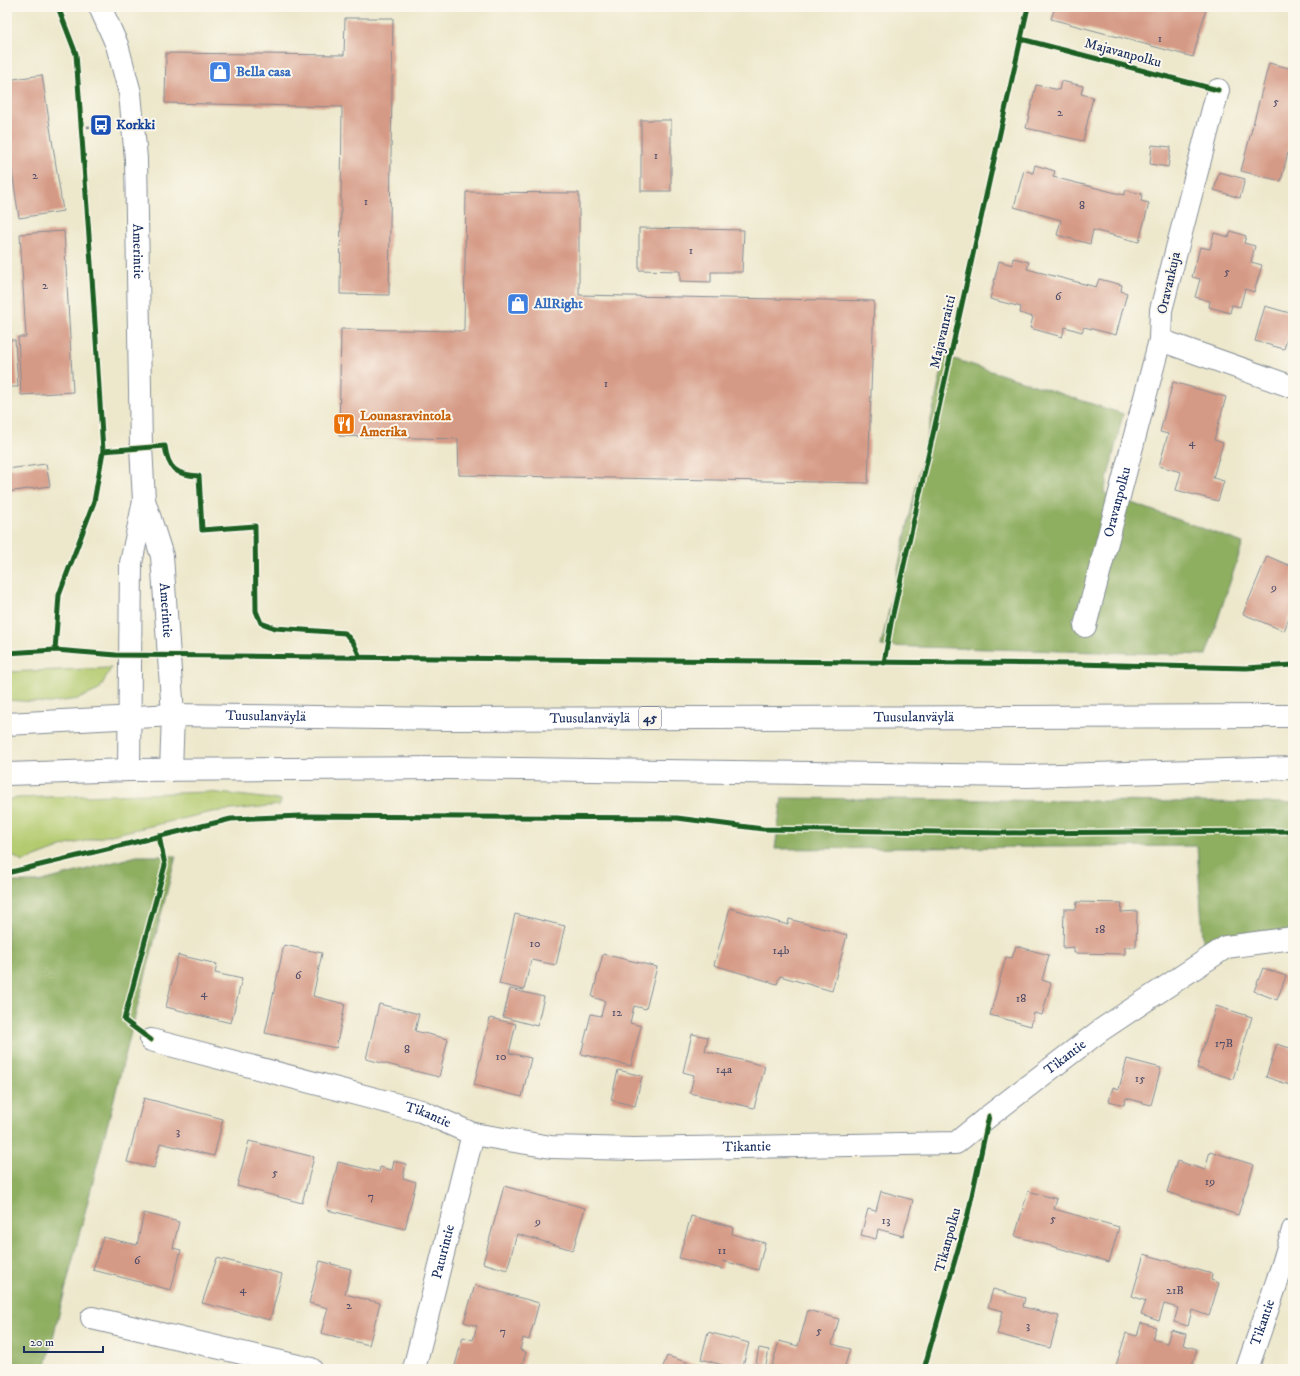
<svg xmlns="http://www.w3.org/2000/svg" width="1300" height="1376" viewBox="0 0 1300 1376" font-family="'IM FELL DW Pica',serif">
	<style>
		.green { fill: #b3ca6e; stroke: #677c66 }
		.forest { fill: #8eae61; stroke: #546e60 }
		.building { fill: #d59a85 }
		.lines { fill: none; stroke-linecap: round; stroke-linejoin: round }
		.minor-casing { stroke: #848c95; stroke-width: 24 }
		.primary-casing { stroke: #848c95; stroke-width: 24 }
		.path { stroke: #848c95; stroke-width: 2.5; stroke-dasharray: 3 3; stroke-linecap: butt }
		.minor { stroke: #fff; stroke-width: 22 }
		.primary { stroke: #fff; stroke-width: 22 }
		.cycleway-casing { stroke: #fbf7ec; stroke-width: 8 }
		.cycleway { stroke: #1b5e20; stroke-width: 5 }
		.labels { text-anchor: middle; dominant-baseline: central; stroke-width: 4; stroke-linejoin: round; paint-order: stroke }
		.number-label { font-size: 12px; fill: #4a4a68 }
		.shield { fill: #fbf7ec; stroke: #5e6b89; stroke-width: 1 }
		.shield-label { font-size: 13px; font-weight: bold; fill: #1b2f5e }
		.street-label { font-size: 14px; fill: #1b2f5e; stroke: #fbf7ec }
		.shop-label { font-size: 14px; font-weight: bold; fill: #366cbe; stroke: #fbf7ec; text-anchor: start }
		.transit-label { font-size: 14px; font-weight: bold; fill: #164399; stroke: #fbf7ec; text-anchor: start }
		.food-label { font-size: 14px; font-weight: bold; fill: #c56008; stroke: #fbf7ec; text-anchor: start }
	</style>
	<rect width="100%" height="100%" fill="#fbf7ec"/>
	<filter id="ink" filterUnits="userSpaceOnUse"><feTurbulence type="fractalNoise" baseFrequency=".025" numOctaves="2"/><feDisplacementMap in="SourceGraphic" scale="8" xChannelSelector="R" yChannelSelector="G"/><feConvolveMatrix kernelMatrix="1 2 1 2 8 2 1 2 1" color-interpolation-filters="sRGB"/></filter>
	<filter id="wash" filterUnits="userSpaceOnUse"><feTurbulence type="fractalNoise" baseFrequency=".012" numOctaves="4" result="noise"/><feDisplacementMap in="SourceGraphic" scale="16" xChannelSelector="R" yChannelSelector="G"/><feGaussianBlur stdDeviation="0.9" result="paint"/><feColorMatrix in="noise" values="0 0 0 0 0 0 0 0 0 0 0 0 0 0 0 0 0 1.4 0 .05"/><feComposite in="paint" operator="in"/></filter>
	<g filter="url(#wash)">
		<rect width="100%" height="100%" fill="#ede8cc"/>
		<g class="green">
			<path d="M111 668 99 690 78 699 49 703 7 700V672Z"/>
			<path d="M209 792 281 800 280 805 212 812 67 845 22 862 7 852V800L17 798Z"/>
		</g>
		<g class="forest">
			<path d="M945 356 1123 414 1104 493 1243 543 1206 655 881 646Z"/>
			<path d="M782 798 1293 803V932L1204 955 1197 846 775 849Z"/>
			<path d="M137 856H176L45 1369H7V882H39Z"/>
		</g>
		<g id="blocks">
			<g class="building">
				<path d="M1055 7H1201L1206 9 1193 57 1051 19Z"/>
				<path d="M345 18H393L389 295 340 294 342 107 165 103 166 53 344 55Z"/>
				<path d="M1269 63 1293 69V132L1281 181 1241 171Z"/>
				<path d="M42 75 63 211 19 218 7 138V80Z"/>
				<path d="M1061 81 1083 86 1081 94 1093 97 1083 141 1026 128 1036 85 1059 90Z"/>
				<rect x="641" y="120" width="30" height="71"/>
				<path d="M1152 145 1171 147 1168 167 1150 164Z"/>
				<path d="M1035 165 1055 171 1053 177 1124 195 1126 190 1142 194 1141 201 1149 203 1139 242 1093 230 1090 244 1057 235 1061 220 1014 207 1024 170 1033 173Z"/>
				<path d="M1219 172 1245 179 1240 198 1214 190Z"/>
				<path d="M466 192 579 193V295L874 301 868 483 459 475 458 439 339 436 341 329 464 331Z"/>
				<path d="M639 228 744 230 742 272H711V282L680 281V271L639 270Z"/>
				<path d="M64 231 73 392 21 395 18 337H26L20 234Z"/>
				<path d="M1231 231 1246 236 1244 243 1255 246 1251 262 1262 265 1254 292 1245 289 1240 307 1232 305 1230 313 1209 307 1210 301 1195 297 1200 279 1192 277 1200 247 1210 249 1214 233 1229 237Z"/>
				<path d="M1013 258 1029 262 1027 269 1096 287 1099 279 1122 285 1121 291 1127 293 1116 335 1084 327 1082 332 1065 327 1062 337 1030 328 1033 317 1020 313 1021 307 990 299 999 261 1012 265Z"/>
				<path d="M1265 306 1293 314V320L1284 349 1255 341Z"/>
				<path d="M7 340H15L18 387H7Z"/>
				<path d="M1173 382 1226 397 1214 440 1223 443 1213 478 1224 481 1218 501 1176 490 1181 472 1159 466 1168 434 1160 432Z"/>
				<path d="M46 464 50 486 7 492V469Z"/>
				<path d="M1267 556 1293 567V608L1284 631 1243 614Z"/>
				<path d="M1077 902 1122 903 1121 912 1137 911 1136 947H1125V954L1074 953V947L1063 948 1064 909H1076Z"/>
				<path d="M730 908 788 925 789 919 847 935 832 991 780 976 777 984 714 965Z"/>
				<path d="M515 914 565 926 556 965 531 960 524 990 499 984Z"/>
				<path d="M284 945 322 953 313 996 345 1004 336 1048 265 1033Z"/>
				<path d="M1016 946 1049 955 1042 980 1051 983 1042 1015 1034 1013 1031 1026 990 1015 1006 957 1012 958Z"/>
				<path d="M603 954 657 967 646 1009 634 1006 630 1023 641 1026 631 1066 581 1054 591 1014 601 1016 605 1001 592 997Z"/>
				<path d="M178 955 217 964 215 973 242 979 231 1023 166 1007Z"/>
				<path d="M1263 968 1286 976 1277 1000 1254 991Z"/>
				<path d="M510 989 544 997 537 1026 503 1017Z"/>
				<path d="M379 1004 419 1014 415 1031 448 1039 439 1077 366 1059Z"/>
				<path d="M1216 1006 1252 1017 1233 1079 1197 1068Z"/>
				<path d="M490 1018 516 1024 509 1053 531 1058 522 1097 474 1085Z"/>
				<path d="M692 1034 708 1037 705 1051 765 1066 754 1108 690 1093 694 1075 683 1072Z"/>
				<path d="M1277 1044 1293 1049V1086L1266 1077Z"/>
				<path d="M1127 1059 1161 1068 1151 1105 1126 1098 1124 1105 1109 1101 1113 1087 1119 1089Z"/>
				<path d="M618 1070 642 1076 635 1106 611 1100Z"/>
				<path d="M144 1098 223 1119 214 1156 160 1143 154 1168 127 1162Z"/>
				<path d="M249 1141 314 1157 302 1203 237 1186Z"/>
				<path d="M1210 1151 1254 1165 1238 1215 1167 1192 1177 1161 1205 1170Z"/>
				<path d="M394 1161 406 1164 403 1178 416 1182 405 1229 327 1210 338 1162 379 1172 380 1167 392 1170Z"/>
				<path d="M504 1186 585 1208 573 1250 517 1234 507 1270 483 1263Z"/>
				<path d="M881 1191 913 1200 903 1236 878 1229 876 1239 861 1235 868 1209 876 1211Z"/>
				<path d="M1028 1191 1057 1199 1054 1209 1119 1227 1109 1262 1015 1236Z"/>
				<path d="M144 1213 179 1222 173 1248 181 1250 171 1290 93 1270 103 1237 137 1245Z"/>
				<path d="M691 1216 733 1227 732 1234 765 1243 758 1270 723 1261 722 1269 679 1258Z"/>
				<path d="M1144 1254 1212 1274 1211 1280 1219 1283 1209 1316 1192 1310 1188 1326 1174 1322 1178 1308 1164 1304 1159 1321 1141 1315 1146 1301 1132 1296Z"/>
				<path d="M217 1258 282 1274 270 1320 202 1303Z"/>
				<path d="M320 1261 351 1269 345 1294 380 1303 369 1345 321 1333 328 1308 309 1303Z"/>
				<path d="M475 1285 539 1303 529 1340 523 1338 520 1350 526 1352 521 1369H454L463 1337 473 1340 477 1326 464 1322Z"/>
				<path d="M993 1289 1025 1298 1023 1307 1059 1316 1050 1348 997 1334 1003 1311 988 1307Z"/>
				<path d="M808 1310 839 1319 832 1344 850 1349 844 1369H771L779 1341 798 1346Z"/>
				<path d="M1141 1323 1156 1327 1152 1339 1167 1343 1171 1330 1186 1334 1183 1345 1197 1349 1191 1369H1115L1126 1333 1137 1336Z"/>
				<path d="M708 1332 749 1343 742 1369H737L701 1359Z"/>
				<path d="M759 1348 769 1350 765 1369 755 1368Z"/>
				<path d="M667 1356 709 1369H662Z"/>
			</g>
		</g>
	</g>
	<g filter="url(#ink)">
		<use href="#blocks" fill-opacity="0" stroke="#848c95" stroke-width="1"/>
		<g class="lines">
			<g class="minor-casing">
				<g id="minor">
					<path id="s1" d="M100 7 117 45 130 93 136 159 141 447 144 500 162 556 173 715 171 770"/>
					<path d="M1218 90 1161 310 1160 340 1293 387"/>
					<path id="s2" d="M1085 626 1160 340"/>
					<path d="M129 770 131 563 144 501"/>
					<path id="s3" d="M151 1040 421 1111 473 1134 551 1147 634 1149 956 1143 989 1116 1101 1030 1226 947 1293 938"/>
					<path d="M92 1318 311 1369"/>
					<path id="s4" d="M414 1369 473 1134"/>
					<path id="s5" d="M1247 1369 1283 1264 1293 1230"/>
				</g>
			</g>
			<g class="primary-casing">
				<g id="primary">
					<path id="s6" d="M7 724 173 715 448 719 1293 716"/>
					<path d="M7 774 129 770 449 768 1027 776 1293 768"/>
				</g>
			</g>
			<path class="path" d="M81 128 101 125"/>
			<use href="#minor" class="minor"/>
			<use href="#primary" class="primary"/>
			<g class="cycleway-casing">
				<g id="cycleway">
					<path d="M1021 39 1218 90"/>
					<path d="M103 451 165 446C168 469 176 475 199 476L202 530 255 526 256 611 261 623 275 628 345 633 354 644 360 657"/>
					<path d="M55 650 59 595 94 502 103 451 93 292 76 54 58 7"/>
					<path d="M7 653 55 650 116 655 1076 664 1246 668 1293 665"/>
					<path d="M884 663 891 623 1028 7"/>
					<path d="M7 873 231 819 300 816 677 818 763 829 1002 833 1293 831"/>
					<path d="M151 1040 124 1020 165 865 159 836"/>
					<path d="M924 1369 968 1214 989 1116"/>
				</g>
			</g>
			<use href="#cycleway" class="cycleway"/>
		</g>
	</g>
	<defs>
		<g id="shop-square" transform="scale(1.15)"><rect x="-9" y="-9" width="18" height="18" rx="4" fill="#3f7fe0" stroke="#fbf7ec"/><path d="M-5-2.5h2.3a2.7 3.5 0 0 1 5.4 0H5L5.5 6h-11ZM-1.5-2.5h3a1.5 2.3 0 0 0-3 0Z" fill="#fff"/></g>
		<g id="bus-square" transform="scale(1.15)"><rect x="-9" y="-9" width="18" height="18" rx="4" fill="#1a4fb4" stroke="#fbf7ec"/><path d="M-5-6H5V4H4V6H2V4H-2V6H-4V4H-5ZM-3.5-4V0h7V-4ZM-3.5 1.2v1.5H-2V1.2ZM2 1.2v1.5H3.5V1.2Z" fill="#fff"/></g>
		<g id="restaurant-square" transform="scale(1.15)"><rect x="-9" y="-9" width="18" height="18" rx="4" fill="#e8710a" stroke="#fbf7ec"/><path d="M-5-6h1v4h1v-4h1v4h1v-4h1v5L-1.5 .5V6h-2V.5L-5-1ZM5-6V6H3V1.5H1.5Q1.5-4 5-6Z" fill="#fff"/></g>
	</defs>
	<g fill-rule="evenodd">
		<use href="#shop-square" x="220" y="72"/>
		<use href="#bus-square" x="101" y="125"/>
		<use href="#shop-square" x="518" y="304"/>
		<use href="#restaurant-square" x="344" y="424"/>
	</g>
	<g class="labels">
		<g class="number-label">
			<text x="1160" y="38">1</text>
			<text x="1276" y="101">5</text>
			<text x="1060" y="112">2</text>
			<text x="656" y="155">1</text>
			<text x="35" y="175">2</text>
			<text x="366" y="201">1</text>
			<text x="1082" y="205">8</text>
			<text x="691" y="250">1</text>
			<text x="1227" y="271">5</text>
			<text x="45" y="285">2</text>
			<text x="1058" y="296">6</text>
			<text x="606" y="383">1</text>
			<text x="1192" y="442">4</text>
			<text x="1274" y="587">9</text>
			<text x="1100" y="929">18</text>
			<text x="535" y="943">10</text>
			<text x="781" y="950">14b</text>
			<text x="298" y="975">6</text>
			<text x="204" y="993">4</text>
			<text x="1021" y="998">18</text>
			<text x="617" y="1012">12</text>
			<text x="1224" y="1043">17B</text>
			<text x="407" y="1049">8</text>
			<text x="501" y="1056">10</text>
			<text x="724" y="1069">14a</text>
			<text x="1140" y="1078">15</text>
			<text x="178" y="1131">3</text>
			<text x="275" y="1172">5</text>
			<text x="1210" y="1181">19</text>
			<text x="371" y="1196">7</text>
			<text x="1053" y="1218">5</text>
			<text x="886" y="1220">13</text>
			<text x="538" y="1221">9</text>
			<text x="722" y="1250">11</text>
			<text x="137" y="1260">6</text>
			<text x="243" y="1289">4</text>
			<text x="1175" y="1290">21B</text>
			<text x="349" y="1305">2</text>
			<text x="1028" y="1325">3</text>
			<text x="819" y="1330">5</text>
			<text x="503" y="1331">7</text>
		</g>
		<rect class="shield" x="639" y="707" width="22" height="22" rx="3"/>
		<g class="shield-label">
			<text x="650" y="718">45</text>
		</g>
		<g class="street-label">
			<text transform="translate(1123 53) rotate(15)">Majavanpolku</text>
			<text stroke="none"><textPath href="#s1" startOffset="250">Amerintie</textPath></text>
			<text transform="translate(1169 283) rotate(-77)">Oravankuja</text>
			<text transform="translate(943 332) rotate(-77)">Majavanraitti</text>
			<text stroke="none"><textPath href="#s2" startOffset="128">Oravanpolku</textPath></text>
			<text stroke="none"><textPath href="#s1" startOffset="612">Amerintie</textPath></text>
			<text stroke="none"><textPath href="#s6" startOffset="259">Tuusulanväylä</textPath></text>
			<text stroke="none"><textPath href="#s6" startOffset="907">Tuusulanväylä</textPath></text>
			<text stroke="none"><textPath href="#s6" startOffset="583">Tuusulanväylä</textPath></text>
			<text stroke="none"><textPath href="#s3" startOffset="959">Tikantie</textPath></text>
			<text stroke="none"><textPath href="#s3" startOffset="287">Tikantie</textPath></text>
			<text stroke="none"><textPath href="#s3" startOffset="611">Tikantie</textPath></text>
			<text transform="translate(948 1240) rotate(-75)">Tikanpolku</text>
			<text stroke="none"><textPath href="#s4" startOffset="121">Paturintie</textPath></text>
			<text stroke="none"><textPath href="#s5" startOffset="49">Tikantie</textPath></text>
		</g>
		<g class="shop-label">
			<text x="236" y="72">Bella casa</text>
			<text x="534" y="304">AllRight</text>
		</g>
		<g class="transit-label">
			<text x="116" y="125">Korkki</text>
		</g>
		<g class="food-label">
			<text x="360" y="416">Lounasravintola<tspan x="360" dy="16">Amerika</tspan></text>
		</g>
	</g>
	<rect width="1300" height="1376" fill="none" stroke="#fbf7ec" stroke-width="24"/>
	<path d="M24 1346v6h79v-6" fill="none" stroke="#1b2f5e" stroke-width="2"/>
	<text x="30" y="1346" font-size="12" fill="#1b2f5e" stroke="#fbf7ec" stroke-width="3" paint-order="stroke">20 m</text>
</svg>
